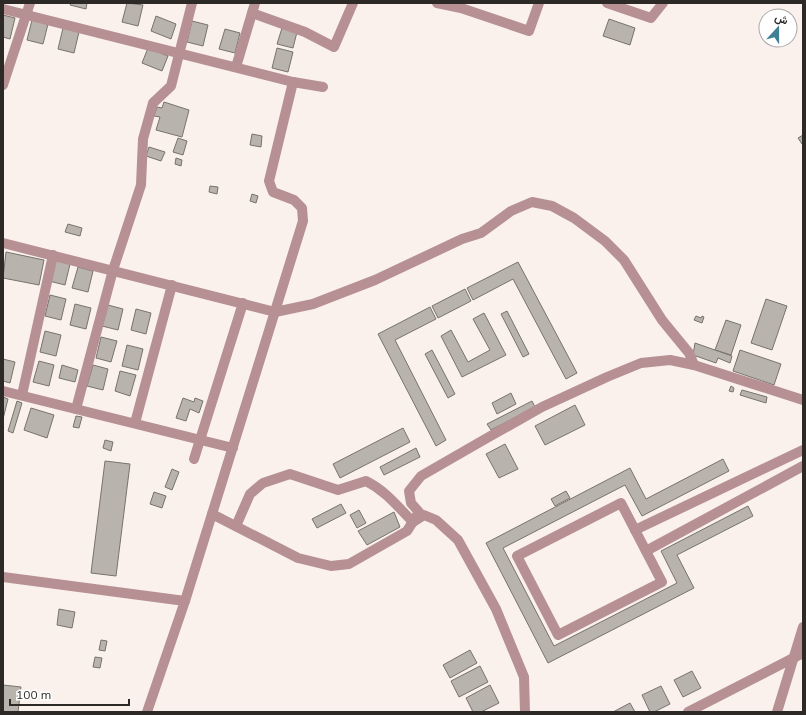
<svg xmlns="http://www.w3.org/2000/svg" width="806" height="715" viewBox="0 0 806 715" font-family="Mulish,Vazirmatn,sans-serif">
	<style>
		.building { fill: #b8b4ad; stroke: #77736c }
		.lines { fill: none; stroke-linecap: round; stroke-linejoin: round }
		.minor { stroke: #b69093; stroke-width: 10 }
	</style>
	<rect width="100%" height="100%" fill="#faf1ed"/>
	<g class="building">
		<path d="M71 3H87L86 9 70 5Z"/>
		<path d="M127 3 143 5 138 26 122 22Z"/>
		<path d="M3 15 15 18 10 39 3 37Z"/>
		<path d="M156 16 176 24 171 39 151 31Z"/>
		<path d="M609 19 635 28 630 45 603 36Z"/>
		<path d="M32 20 48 24 43 44 27 40Z"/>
		<path d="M192 21 208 25 203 46 187 42Z"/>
		<path d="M63 28 79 32 74 53 58 49Z"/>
		<path d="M282 28 297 32 293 48 277 44Z"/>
		<path d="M225 29 240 33 235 53 219 49Z"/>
		<path d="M148 48 168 56 162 71 142 63Z"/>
		<path d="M277 48 293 52 288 72 272 68Z"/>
		<path d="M164 102 189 110 182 137 156 130 160 117 154 116 157 107 162 108Z"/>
		<path d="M252 134 262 136 261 147 250 145Z"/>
		<path d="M803 135V143L802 144 798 138Z"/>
		<path d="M178 138 187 141 183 155 173 152Z"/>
		<path d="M149 147 165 152 161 161 146 156Z"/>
		<path d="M176 158 182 160 181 166 175 164Z"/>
		<path d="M210 186 218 187 217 194 209 192Z"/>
		<path d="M252 194 258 196 256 203 250 201Z"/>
		<path d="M68 224 82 228 80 236 65 232Z"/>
		<path d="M6 252 44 260 39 285 3 278Z"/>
		<path d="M55 260 70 264 65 285 49 281Z"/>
		<path d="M518 262 577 373 566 379 513 279 473 300 467 288Z"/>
		<path d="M78 267 93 271 88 292 72 288Z"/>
		<path d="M465 289 471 301 438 318 432 306Z"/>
		<path d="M50 295 66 299 61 320 45 316Z"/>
		<path d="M766 299 787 306 772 350 751 343Z"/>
		<path d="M75 304 91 308 86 329 70 325Z"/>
		<path d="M108 305 123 309 118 330 102 326Z"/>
		<path d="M430 307 436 319 395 340 446 440 436 446 378 334Z"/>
		<path d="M136 309 151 313 146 334 131 330Z"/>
		<path d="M507 311 529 354 523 357 501 314Z"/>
		<path d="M484 313 506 355 462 377 441 336 451 330 468 362 490 350 473 319Z"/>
		<path d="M696 316 701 318 702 316 704 317 702 323 694 320Z"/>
		<path d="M726 320 741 325 731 355 715 350Z"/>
		<path d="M45 331 61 335 56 356 40 352Z"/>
		<path d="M101 337 117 341 111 362 96 358Z"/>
		<path d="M695 343 732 356 730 363 718 358 716 363 693 355Z"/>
		<path d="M127 345 143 349 138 370 122 366Z"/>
		<path d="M432 350 455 394 448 398 425 354Z"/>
		<path d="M740 350 781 364 774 385 733 371Z"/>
		<path d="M3 359 15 362 10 383 3 381Z"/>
		<path d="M39 361 54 365 49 386 33 382Z"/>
		<path d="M62 365 78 370 75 382 59 378Z"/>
		<path d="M93 365 108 369 103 390 87 386Z"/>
		<path d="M120 371 136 375 130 396 115 391Z"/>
		<path d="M731 386 734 388 733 392 729 391Z"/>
		<path d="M742 390 767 397 766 403 740 395Z"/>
		<path d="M511 393 516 404 497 414 492 403Z"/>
		<path d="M3 397 8 399 3 419Z"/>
		<path d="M183 398 194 402 195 398 203 401 199 413 190 409 186 421 176 418Z"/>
		<path d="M17 401 22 403 13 433 8 431Z"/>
		<path d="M532 401 535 407 491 430 487 424Z"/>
		<path d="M575 405 585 425 545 445 535 426Z"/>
		<path d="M31 408 54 415 47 438 24 430Z"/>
		<path d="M76 416 82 417 79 428 73 427Z"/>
		<path d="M403 428 410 442 340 478 333 464Z"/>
		<path d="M105 440 113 442 111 451 103 448Z"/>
		<path d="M505 444 518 469 499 478 486 454Z"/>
		<path d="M416 448 420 457 384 475 380 467Z"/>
		<path d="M723 459 729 471 642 516 625 485 503 548 554 646 677 583 661 551 748 506 753 516 677 555 694 588 548 663 486 543 630 468 646 499Z"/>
		<path d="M105 461 130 464 116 576 91 573Z"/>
		<path d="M172 469 179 472 172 490 165 487Z"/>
		<path d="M566 491 570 498 555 506 551 499Z"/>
		<path d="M154 492 166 496 162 508 150 504Z"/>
		<path d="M341 504 346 513 317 528 312 519Z"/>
		<path d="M359 510 366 523 357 528 350 515Z"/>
		<path d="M394 512 400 527 367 545 358 531Z"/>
		<path d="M59 609 75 612 72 628 57 625Z"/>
		<path d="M101 640 107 641 105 651 99 650Z"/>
		<path d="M470 650 477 663 450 678 443 665Z"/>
		<path d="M95 657 102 658 100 668 93 667Z"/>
		<path d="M480 666 488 682 459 697 451 681Z"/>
		<path d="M692 671 701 688 683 697 674 680Z"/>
		<path d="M3 685 21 687 18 712H3Z"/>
		<path d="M490 685 499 703 481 712H473L466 698Z"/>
		<path d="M661 686 670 704 654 712H650L642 695Z"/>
		<path d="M630 703 635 712H613Z"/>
	</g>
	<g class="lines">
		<g class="minor">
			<path d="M437 3 461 8 529 31 539 3"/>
			<path d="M607 3 651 18 663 3"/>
			<path d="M3 9 293 82 323 87"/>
			<path d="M252 13 305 32 334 47 353 3"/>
			<path d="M236 67 255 3"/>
			<path d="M3 85 30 3"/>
			<path d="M3 243 275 312 313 304 375 280 462 239 481 233 511 211 532 202 552 206 574 218 605 241 624 260 662 320 689 353 694 365"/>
			<path d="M3 391 233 448"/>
			<path d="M22 395 53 255"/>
			<path d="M76 409 113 270 141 185 143 139 153 103 171 86 192 3"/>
			<path d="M135 423 172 285"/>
			<path d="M194 459 243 303"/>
			<path d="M621 503 662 582 558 635 517 556Z"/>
			<path d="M212 514 298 558 331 566 349 564 407 531 419 512 411 503 409 491 421 476 487 438 542 407 607 377 641 363 670 360 694 365 803 400"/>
			<path d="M236 526 250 494 263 483 290 474 338 490 366 481C386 491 398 507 413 522L424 515 436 520 458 540 496 609 524 677 525 712"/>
			<path d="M635 530 803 450"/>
			<path d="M646 551 803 466"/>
			<path d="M3 577 185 601"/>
			<path d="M147 712 185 601 303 221 302 208 294 200 273 192 269 181 293 82"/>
			<path d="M688 712 803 653"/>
			<path d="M777 712 803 627"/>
		</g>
	</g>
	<rect width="806" height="715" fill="none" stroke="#2c2927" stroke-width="8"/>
	<g transform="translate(778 28) rotate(21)"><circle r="19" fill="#ffffff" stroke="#aba9a9"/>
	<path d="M0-3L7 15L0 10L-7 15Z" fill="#3f8193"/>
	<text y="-6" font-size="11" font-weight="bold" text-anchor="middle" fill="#2c2927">ش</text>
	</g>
	<path d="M10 699v6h119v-6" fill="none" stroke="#2c2927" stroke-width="2"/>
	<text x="16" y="699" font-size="12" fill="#2c2927" stroke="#ffffff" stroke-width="3" paint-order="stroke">100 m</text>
</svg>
